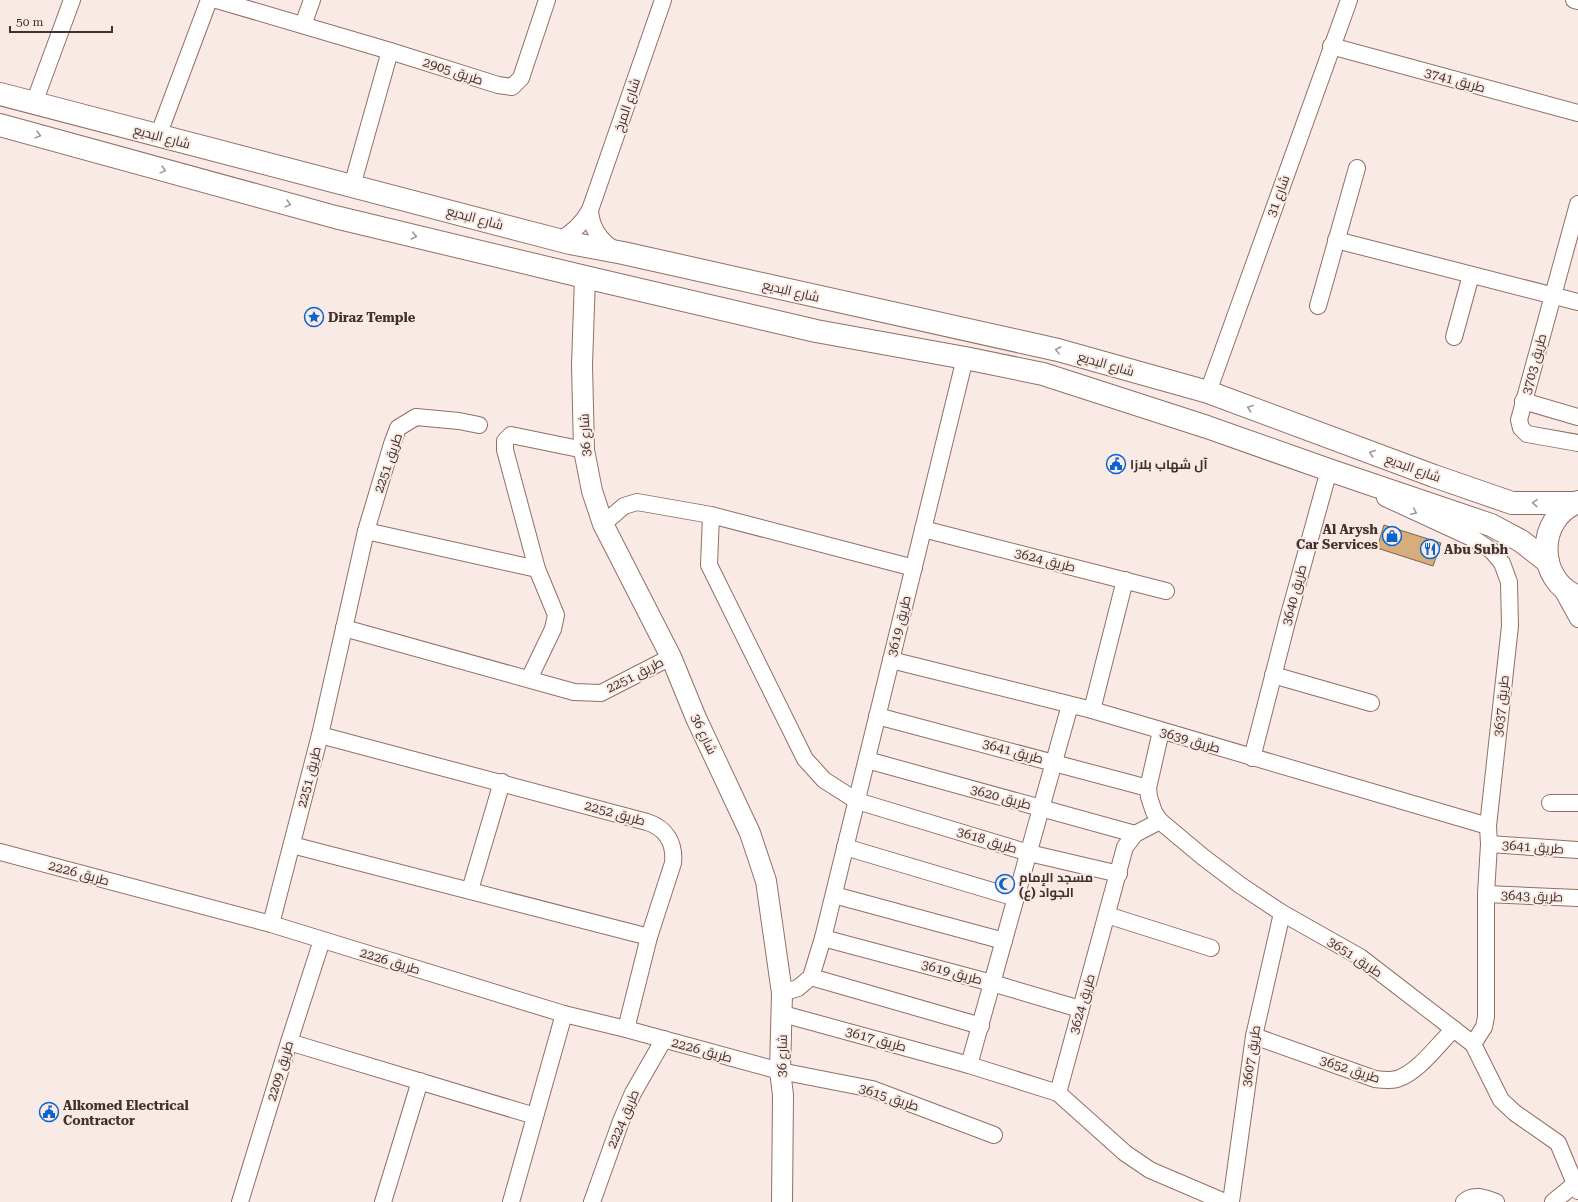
<svg xmlns="http://www.w3.org/2000/svg" width="1578" height="1202" viewBox="0 0 1578 1202" font-family="'Roboto Serif',Cairo,serif">
	<style>
		.building { fill: #d7ad7b; stroke: #7c664d }
		.lines { fill: none; stroke-linecap: round; stroke-linejoin: round }
		.minor-casing { stroke: #917063; stroke-width: 18 }
		.tertiary-casing { stroke: #917063; stroke-width: 22 }
		.primary-casing { stroke: #917063; stroke-width: 24 }
		.minor { stroke: #fff; stroke-width: 16 }
		.tertiary { stroke: #fff; stroke-width: 20 }
		.primary { stroke: #fff; stroke-width: 22 }
		.oneway { stroke: #a09896 }
		.labels { text-anchor: middle; dominant-baseline: central; stroke-width: 4; stroke-linejoin: round; paint-order: stroke }
		.street-label { font-size: 13px; fill: #40322c; stroke: #faeae5 }
		.poi-label { font-size: 13px; font-weight: bold; fill: #40322c; stroke: #faeae5; text-anchor: start }
	</style>
	<rect width="100%" height="100%" fill="#faeae5"/>
	<path class="building" d="M1384 525 1441 543 1433 566 1377 548Z"/>
	<g class="lines">
		<g class="minor-casing">
			<g id="minor">
				<path d="M217 0 390 51 498 85 512 87 521 78 547 0"/>
				<path d="M1574 0 1578 1"/>
				<path d="M303 25 312 0"/>
				<path d="M1331 46 1578 113"/>
				<path d="M34 103 72 0"/>
				<path d="M158 136 209 0"/>
				<path d="M352 186 390 51"/>
				<path d="M1578 204 1519 420 1521 428 1527 434 1578 443"/>
				<path d="M590 210C591 228 600 241 615 250"/>
				<path d="M559 240C573 233 582 224 590 210L663 0"/>
				<path d="M1336 240 1578 302"/>
				<path d="M1318 306 1357 168"/>
				<path d="M1454 337 1471 275"/>
				<path d="M1208 392 1349 0"/>
				<path d="M1523 401 1578 417"/>
				<path d="M1385 498 1474 539 1492 551 1502 563 1509 582 1510 626 1488 826 1489 844 1486 894V1017L1484 1027 1473 1044"/>
				<path d="M711 515 709 565 805 759 824 780 857 801 1029 853 1119 874"/>
				<path d="M603 524 624 506 637 502 711 515 914 568"/>
				<path d="M923 529 1166 591"/>
				<path d="M366 531 537 569"/>
				<path d="M1561 588 1578 619"/>
				<path d="M344 628 574 692 601 693 671 657"/>
				<path d="M891 660 1092 710 1488 826"/>
				<path d="M1273 675 1371 703"/>
				<path d="M529 679 553 629 556 615 537 569 505 450V441L511 435 584 450"/>
				<path d="M1092 710 1125 580"/>
				<path d="M877 716 1148 788"/>
				<path d="M1161 731 1148 788 1149 797 1154 812 1160 821 1203 857 1240 885 1282 913 1360 957 1473 1044 1501 1100 1515 1113 1558 1143 1578 1191"/>
				<path d="M320 735 647 822C666 828 675 843 673 863L649 937 626 1029"/>
				<path d="M1252 758 1287 622 1329 470 1339 475"/>
				<path d="M867 760 1135 834"/>
				<path d="M1550 803H1578"/>
				<path d="M1489 844 1578 850"/>
				<path d="M292 845 649 937"/>
				<path d="M845 847 1016 898"/>
				<path d="M0 852 271 924 564 1014 626 1029 780 1071 872 1089 994 1135"/>
				<path d="M470 890 502 782"/>
				<path d="M1486 894 1578 898"/>
				<path d="M834 895 1004 941"/>
				<path d="M1107 915 1211 948"/>
				<path d="M271 924 320 735 366 531 392 444 398 428 416 417 459 421 479 425"/>
				<path d="M823 938 992 983 1080 1009"/>
				<path d="M811 977 981 1026"/>
				<path d="M782 993 798 988 811 977 823 938 965 358"/>
				<path d="M783 1014 969 1065 1058 1093 1125 1153 1150 1170 1225 1202"/>
				<path d="M1254 1036 1375 1079C1382 1080 1390 1081 1397 1079 1419 1072 1438 1044 1454 1029"/>
				<path d="M289 1042 535 1116"/>
				<path d="M969 1065 1070 705"/>
				<path d="M1058 1093 1125 847 1135 834 1160 821"/>
				<path d="M240 1202 289 1042 322 940"/>
				<path d="M383 1202 420 1081"/>
				<path d="M511 1202 564 1014"/>
				<path d="M592 1202 621 1121 633 1093 664 1039"/>
				<path d="M1231 1202 1254 1036 1282 913"/>
				<path d="M1464 1202C1473 1193 1485 1198 1496 1202"/>
				<path d="M1553 1202 1575 1184"/>
			</g>
		</g>
		<g class="tertiary-casing">
			<path id="tertiary" d="M585 277 582 365 584 450 592 491 603 524 671 657 696 718 750 833 766 881 782 993 780 1071 783 1095 782 1202"/>
		</g>
		<g class="primary-casing">
			<g id="primary">
				<path d="M0 94 570 243 623 253 1058 350 1208 392 1434 476 1512 503H1574"/>
				<path d="M0 125 335 217 585 277 816 331 965 358 1043 374 1207 427 1329 470 1491 525 1521 541 1548 562"/>
				<path d="M1578 502C1536 518 1536 580 1578 597"/>
			</g>
		</g>
		<use href="#minor" class="minor"/>
		<use href="#tertiary" class="tertiary"/>
		<use href="#primary" class="primary"/>
	</g>
	<defs><path id="oneway-chevron" d="M-2-3.5L2.5 0L-2 3.5" fill="none" stroke-width="1.6" stroke-linecap="round" stroke-linejoin="round"/></defs>
	<g class="oneway">
		<use href="#oneway-chevron" transform="translate(38 135) rotate(15)"/>
		<use href="#oneway-chevron" transform="translate(163 170) rotate(15)"/>
		<use href="#oneway-chevron" transform="translate(288 204) rotate(15)"/>
		<use href="#oneway-chevron" transform="translate(414 236) rotate(13)"/>
		<use href="#oneway-chevron" transform="translate(1058 350) rotate(-166)"/>
		<use href="#oneway-chevron" transform="translate(1250 408) rotate(-160)"/>
		<use href="#oneway-chevron" transform="translate(1372 453) rotate(-160)"/>
		<use href="#oneway-chevron" transform="translate(1535 503) rotate(-179)"/>
		<use href="#oneway-chevron" transform="translate(1414 512) rotate(25)"/>
	</g>
	<defs>
		<g id="sight-ring" transform="scale(1)"><circle r="9.5" fill="#faeae5" stroke="#0964cd" stroke-width="1.5"/><path d="M0-6L1.8-2.2L6-1.7L2.9 1.2L3.7 5.4L0 3.3L-3.7 5.4L-2.9 1.2L-6-1.7L-1.8-2.2Z" fill="#0964cd"/></g>
		<g id="civic-ring" transform="scale(1)"><circle r="9.5" fill="#faeae5" stroke="#0964cd" stroke-width="1.5"/><path d="M-.6-6.5H3V-4.5H.6V-3L4-1V1h2V6H-6V1h2V-1L-.6-3ZM-1.2 2.5V6h2.4V2.5Z" fill="#0964cd"/></g>
		<g id="shop-ring" transform="scale(1)"><circle r="9.5" fill="#faeae5" stroke="#0964cd" stroke-width="1.5"/><path d="M-5-2.5h2.3a2.7 3.5 0 0 1 5.4 0H5L5.5 6h-11ZM-1.5-2.5h3a1.5 2.3 0 0 0-3 0Z" fill="#0964cd"/></g>
		<g id="restaurant-ring" transform="scale(1)"><circle r="9.5" fill="#faeae5" stroke="#0964cd" stroke-width="1.5"/><path d="M-5-6h1v4h1v-4h1v4h1v-4h1v5L-1.5 .5V6h-2V.5L-5-1ZM5-6V6H3V1.5H1.5Q1.5-4 5-6Z" fill="#0964cd"/></g>
		<g id="mosque-ring" transform="scale(1)"><circle r="9.5" fill="#faeae5" stroke="#0964cd" stroke-width="1.5"/><path d="M3.5-4.9A6 6 0 1 0 3.5 4.9A5 5 0 1 1 3.5-4.9Z" fill="#0964cd"/></g>
	</defs>
	<g fill-rule="evenodd">
		<use href="#sight-ring" x="314" y="317"/>
		<use href="#civic-ring" x="1116" y="464"/>
		<use href="#shop-ring" x="1392" y="536"/>
		<use href="#restaurant-ring" x="1430" y="549"/>
		<use href="#mosque-ring" x="1005" y="884"/>
		<use href="#civic-ring" x="49" y="1112"/>
	</g>
	<g class="labels">
		<g class="street-label">
			<text transform="translate(453 71) rotate(18)">طريق 2905</text>
			<text transform="translate(1455 80) rotate(15)">طريق 3741</text>
			<text transform="translate(627 105) rotate(-71)">شارع المرخ</text>
			<text transform="translate(162 137) rotate(15)">شارع البديع</text>
			<text transform="translate(1278 196) rotate(-70)">شارع 31</text>
			<text transform="translate(475 218) rotate(15)">شارع البديع</text>
			<text transform="translate(791 291) rotate(13)">شارع البديع</text>
			<text transform="translate(1106 364) rotate(16)">شارع البديع</text>
			<text transform="translate(1534 364) rotate(-75)">طريق 3703</text>
			<text transform="translate(585 435) rotate(-93)">شارع 36</text>
			<text transform="translate(388 463) rotate(-71)">طريق 2251</text>
			<text transform="translate(1413 468) rotate(20)">شارع البديع</text>
			<text transform="translate(1045 560) rotate(14)">طريق 3624</text>
			<text transform="translate(1294 595) rotate(-75)">طريق 3640</text>
			<text transform="translate(899 626) rotate(-76)">طريق 3619</text>
			<text transform="translate(635 675) rotate(-27)">طريق 2251</text>
			<text transform="translate(1501 706) rotate(-84)">طريق 3637</text>
			<text transform="translate(704 734) rotate(65)">شارع 36</text>
			<text transform="translate(1190 740) rotate(16)">طريق 3639</text>
			<text transform="translate(1013 751) rotate(15)">طريق 3641</text>
			<text transform="translate(309 777) rotate(-76)">طريق 2251</text>
			<text transform="translate(1001 797) rotate(15)">طريق 3620</text>
			<text transform="translate(615 813) rotate(15)">طريق 2252</text>
			<text transform="translate(987 840) rotate(17)">طريق 3618</text>
			<text transform="translate(1533 847) rotate(4)">طريق 3641</text>
			<text transform="translate(79 873) rotate(15)">طريق 2226</text>
			<text transform="translate(1532 896) rotate(2)">طريق 3643</text>
			<text transform="translate(1355 957) rotate(33)">طريق 3651</text>
			<text transform="translate(390 961) rotate(17)">طريق 2226</text>
			<text transform="translate(952 972) rotate(15)">طريق 3619</text>
			<text transform="translate(1082 1004) rotate(-74)">طريق 3624</text>
			<text transform="translate(876 1039) rotate(15)">طريق 3617</text>
			<text transform="translate(702 1050) rotate(15)">طريق 2226</text>
			<text transform="translate(782 1056) rotate(-89)">شارع 36</text>
			<text transform="translate(1251 1056) rotate(-81)">طريق 3607</text>
			<text transform="translate(1350 1069) rotate(18)">طريق 3652</text>
			<text transform="translate(280 1071) rotate(-73)">طريق 2209</text>
			<text transform="translate(889 1097) rotate(18)">طريق 3615</text>
			<text transform="translate(623 1119) rotate(-67)">طريق 2224</text>
		</g>
		<g class="poi-label">
			<text x="328" y="317">Diraz Temple</text>
			<text x="1130" y="464">آل شهاب بلازا</text>
			<text x="1378" y="529" text-anchor="end">Al Arysh<tspan x="1378" dy="15">Car Services</tspan></text>
			<text x="1444" y="549">Abu Subh</text>
			<text x="1019" y="877">مسجد الإمام<tspan x="1019" dy="15">الجواد (ع)</tspan></text>
			<text x="63" y="1105">Alkomed Electrical<tspan x="63" dy="15">Contractor</tspan></text>
		</g>
	</g>
	<path d="M10 26v6h102v-6" fill="none" stroke="#40322c" stroke-width="2"/>
	<text x="16" y="26" font-size="12" fill="#40322c" stroke="#faeae5" stroke-width="3" paint-order="stroke">50 m</text>
</svg>
